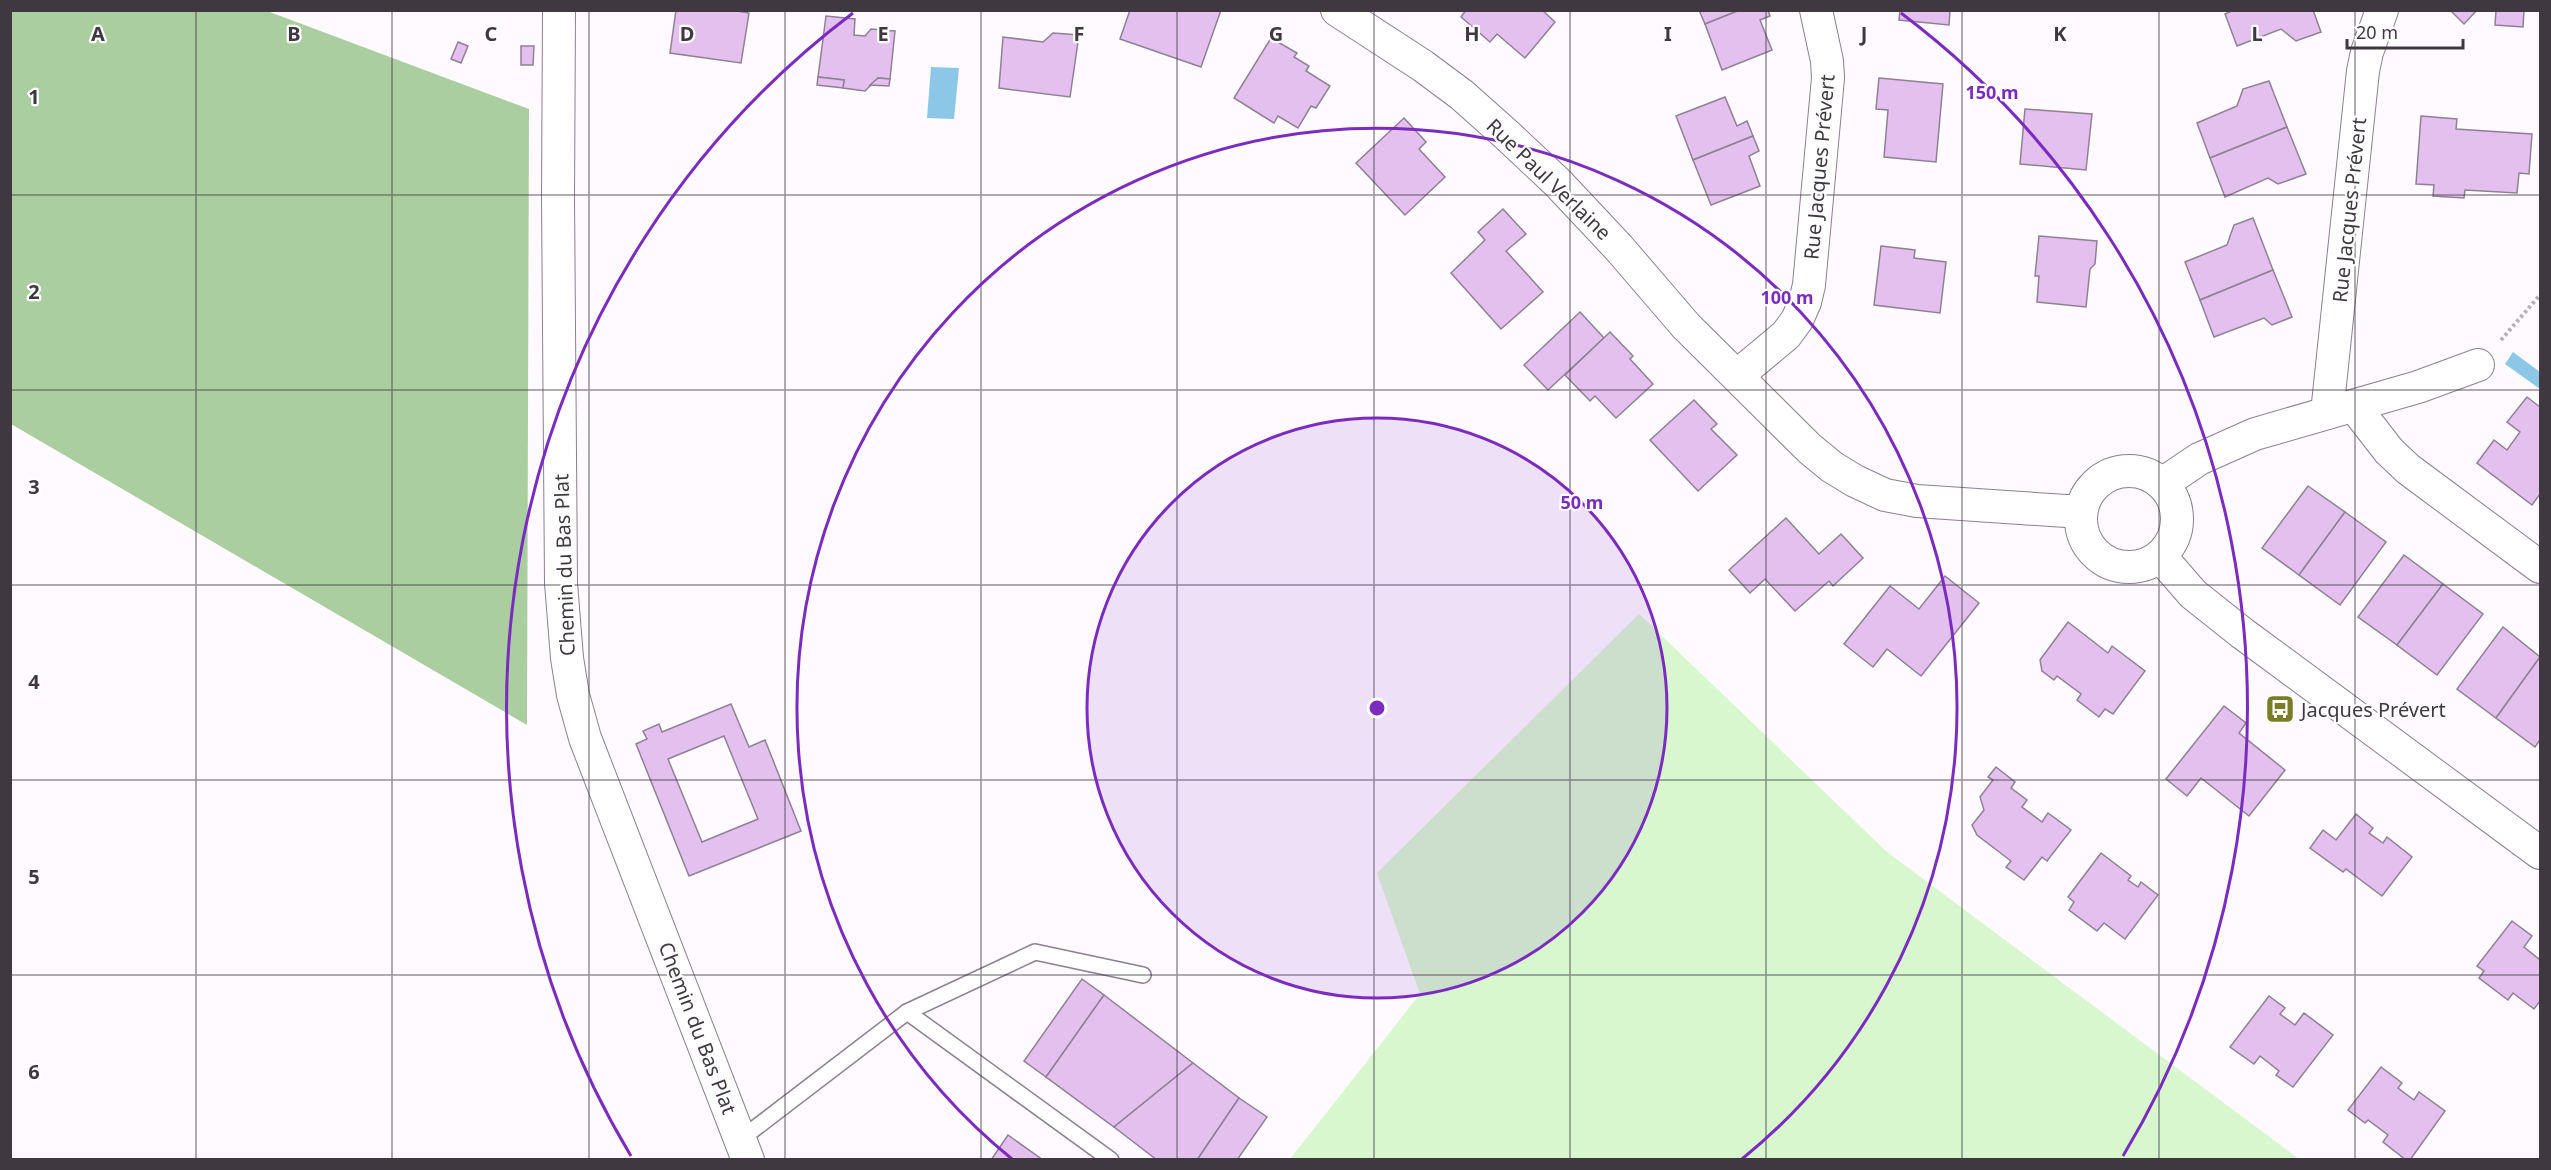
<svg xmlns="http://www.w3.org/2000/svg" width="2551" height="1170" viewBox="0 0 2551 1170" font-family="'Noto Sans',sans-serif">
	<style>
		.green { fill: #d8f7cf }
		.forest { fill: #aace9f }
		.water { fill: #8cc7e7 }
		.building { fill: #e4c0ef; stroke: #908094; stroke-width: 1.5; fill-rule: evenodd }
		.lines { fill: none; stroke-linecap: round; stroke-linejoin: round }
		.service-casing { stroke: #8e7e92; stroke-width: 18 }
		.minor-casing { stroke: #8e7e92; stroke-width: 34 }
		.path { stroke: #b4aeb5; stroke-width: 4; stroke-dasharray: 3 3; stroke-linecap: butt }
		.service { stroke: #fff; stroke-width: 15 }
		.minor { stroke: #fff; stroke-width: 32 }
		.grid { fill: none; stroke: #3f3841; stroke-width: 1.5; stroke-opacity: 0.55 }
		.ring { fill: none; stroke: #7b2cbf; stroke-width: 3 }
		.labels { text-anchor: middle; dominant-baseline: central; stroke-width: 4.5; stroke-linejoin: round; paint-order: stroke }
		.street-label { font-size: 20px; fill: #3f3841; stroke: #fff }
		.poi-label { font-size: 20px; fill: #3f3841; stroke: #fff; text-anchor: start }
		.grid-label { font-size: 20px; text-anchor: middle; font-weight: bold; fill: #3f3841; stroke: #fff; stroke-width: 4.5; stroke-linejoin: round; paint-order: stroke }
		.centre { fill: #7b2cbf; stroke: #fff; stroke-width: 3 }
		.ring-label { font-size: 18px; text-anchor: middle; font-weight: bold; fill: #7b2cbf; stroke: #fff; stroke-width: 4.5; stroke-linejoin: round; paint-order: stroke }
	</style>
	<rect width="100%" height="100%" fill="#fefaff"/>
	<path class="green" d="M1639 614 1887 852 2299 1159H1290L1420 994 1377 873Z"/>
	<path class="forest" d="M11 10 267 11 529 109 527 725 11 424Z"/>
	<g class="water">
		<path d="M931 67 959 68 954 119 927 118Z"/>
		<path d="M2513 352 2540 372V389L2505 364Z"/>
	</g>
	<g class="building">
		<path d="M676 10H732L749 13 741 63 670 53Z"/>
		<path d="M1130 10H1221L1201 67 1120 39Z"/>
		<path d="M1466 10H1542L1555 22 1525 58 1497 34 1490 42 1461 17Z"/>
		<path d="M1699 10H1740L1705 24Z"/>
		<path d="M1740 10H1768L1770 16 1760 20 1772 50 1722 70 1705 24Z"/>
		<path d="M1900 10H1950L1949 25 1899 20Z"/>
		<path d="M2234 10H2313L2321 32 2296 41 2281 29 2237 46 2225 14Z"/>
		<path d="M2450 10H2477L2464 24Z"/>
		<path d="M2496 10H2524L2523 27 2495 25Z"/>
		<path d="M826 16 855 19 854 35 865 36 871 29 895 31 890 79 878 78 865 91 843 88 844 80 818 77Z"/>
		<path d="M1053 33 1079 35 1070 97 999 88 1003 37 1043 42Z"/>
		<path d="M1271 38 1297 53 1294 57 1309 66 1306 71 1330 86 1316 108 1311 106 1298 128 1278 116 1274 123 1234 98Z"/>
		<path d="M458 42 468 46 461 63 451 59Z"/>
		<path d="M521 46H534L533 65H521Z"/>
		<path d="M818 77 844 80 843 88 817 85Z"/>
		<path d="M878 78 890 79 889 86 870 85Z"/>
		<path d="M1879 78 1943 84 1936 162 1884 157 1888 110 1876 109Z"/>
		<path d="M2269 81 2287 127 2210 158 2197 123 2237 106 2243 89Z"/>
		<path d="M1725 97 1737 126 1747 121 1753 136 1693 160 1676 116Z"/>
		<path d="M2025 109 2092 114 2086 170 2020 164Z"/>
		<path d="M2421 116 2457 119 2456 129 2532 134 2529 174 2519 173 2517 193 2465 190 2464 198 2433 196 2434 185 2416 184Z"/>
		<path d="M1404 118 1426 142 1419 149 1445 177 1405 215 1356 163Z"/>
		<path d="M2287 127 2306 174 2278 184 2268 178 2225 197 2210 158Z"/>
		<path d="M1753 136 1759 151 1749 156 1760 186 1711 205 1693 160Z"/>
		<path d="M1503 209 1526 234 1506 251 1543 292 1501 329 1451 273 1485 240 1478 232Z"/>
		<path d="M2253 218 2273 270 2200 300 2185 262 2227 245 2234 225Z"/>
		<path d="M2039 236 2097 241 2095 264 2090 269 2086 307 2037 302 2039 276H2035Z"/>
		<path d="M1881 246 1915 250 1914 258 1946 262 1940 313 1874 305Z"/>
		<path d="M2273 270 2292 317 2272 325 2264 318 2214 337 2200 300Z"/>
		<path d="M1580 312 1604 338 1548 390 1524 365Z"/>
		<path d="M1610 332 1633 356 1630 359 1653 384 1616 418 1595 396 1590 401 1565 375Z"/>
		<path d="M2527 397 2540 407V494L2532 505 2477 463 2494 440 2507 450 2520 432 2507 422Z"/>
		<path d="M1694 400 1717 424 1711 429 1737 455 1698 491 1650 440Z"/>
		<path d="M2308 486 2345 512 2299 575 2262 548Z"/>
		<path d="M2345 512 2386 542 2340 605 2299 575Z"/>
		<path d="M1786 518 1819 554 1841 534 1863 558 1833 586 1829 581 1795 611 1765 579 1750 593 1729 570Z"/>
		<path d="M2404 555 2443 584 2397 645 2358 617Z"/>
		<path d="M1945 576 1979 603 1921 676 1887 649 1873 667 1844 644 1890 586 1919 609Z"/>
		<path d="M2443 584 2483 614 2437 675 2397 645Z"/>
		<path d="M2068 622 2108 653 2112 646 2145 671 2113 714 2105 709 2099 717 2077 700 2081 694 2057 676 2054 680 2042 671 2040 660Z"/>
		<path d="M2503 627 2540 657 2496 718 2457 689Z"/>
		<path d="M2540 657V740L2535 747 2496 718Z"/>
		<path d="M731 704 749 747 765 740 801 831 689 876 636 744 647 739 643 731 659 724 662 732ZM724 736 758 819 702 842 668 759Z"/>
		<path d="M2224 706 2246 723 2239 733 2285 770 2249 816 2201 778 2187 796 2166 779Z"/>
		<path d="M1996 767 2015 782 2011 788 2027 800 2022 807 2042 822 2048 813 2071 830 2047 861 2042 857 2024 880 2006 867 2011 861 1977 835 1972 825 1984 810 1980 797 1993 780 1988 777Z"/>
		<path d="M2356 814 2373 828 2369 833 2383 843 2387 837 2412 857 2382 896 2346 869 2343 872 2310 848 2323 830 2336 840Z"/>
		<path d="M2101 853 2131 876 2128 880 2138 887 2141 882 2158 895 2125 939 2104 923 2097 931 2069 910 2074 902 2068 897Z"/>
		<path d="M2512 921 2532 936 2524 947 2539 959 2540 957V1001L2534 1009 2513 993 2508 1000 2479 978 2484 971 2477 966Z"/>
		<path d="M1082 979 1104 995 1046 1077 1024 1061Z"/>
		<path d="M1104 995 1193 1063 1114 1127 1046 1077Z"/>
		<path d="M2269 996 2285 1008 2280 1014 2295 1025 2304 1013 2333 1035 2293 1087 2276 1075 2279 1071 2260 1056 2254 1064 2230 1047Z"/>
		<path d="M1193 1063 1239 1098 1197 1160H1157L1114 1127Z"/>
		<path d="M2381 1067 2402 1083 2398 1088 2414 1100 2419 1092 2445 1111 2410 1160H2406L2383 1142 2388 1135 2368 1120 2365 1123 2348 1110Z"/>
		<path d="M1239 1098 1267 1117 1237 1160H1197Z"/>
		<path d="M1008 1135 1043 1160H991Z"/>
	</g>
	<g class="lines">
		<g class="service-casing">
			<g id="service">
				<path d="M907 1012 1111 1160"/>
				<path d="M741 1139 907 1012 1035 952 1143 975"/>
			</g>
		</g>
		<g class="minor-casing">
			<g id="minor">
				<path d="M559 10 558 198 561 583 567 658 573 695 585 738 748 1160"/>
				<path d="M1337 10 1423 66 1462 95 1508 136 1558 183 1619 248 1686 326 1810 449 1832 467 1855 481 1885 495 1917 501 2081 512"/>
				<path d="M1738 375 1786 335 1797 320 1805 302 1809 285 1828 78 1827 61 1816 10"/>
				<path d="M2354 406 2389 451 2408 469 2540 567"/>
				<path d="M2327 413 2363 71 2367 52 2382 10"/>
				<circle cx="2129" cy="519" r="48"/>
				<path d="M2162 484 2199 459 2255 434 2418 387 2478 365"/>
				<path d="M2160 556 2193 594 2242 633 2540 853"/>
			</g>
		</g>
		<path class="path" d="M2501 340 2540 295"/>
		<use href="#service" class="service"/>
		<use href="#minor" class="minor"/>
	</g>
	<path class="grid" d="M196 10V1160M392 10V1160M589 10V1160M785 10V1160M981 10V1160M1177 10V1160M1374 10V1160M1570 10V1160M1766 10V1160M1962 10V1160M2159 10V1160M2355 10V1160M10 195H2540M10 390H2540M10 585H2540M10 780H2540M10 975H2540"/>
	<circle cx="1377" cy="708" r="290" fill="#7b2cbf" fill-opacity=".12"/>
	<g class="ring">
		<circle cx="1377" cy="708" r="290"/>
		<path d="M1012 1159A580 580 0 1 1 1742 1159"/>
		<path d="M631 1156A870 870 0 0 1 853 13M1901 13A870 870 0 0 1 2123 1156"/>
	</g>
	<defs>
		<g id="bus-square" transform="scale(1.5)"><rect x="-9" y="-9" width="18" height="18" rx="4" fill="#797d27" stroke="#fff"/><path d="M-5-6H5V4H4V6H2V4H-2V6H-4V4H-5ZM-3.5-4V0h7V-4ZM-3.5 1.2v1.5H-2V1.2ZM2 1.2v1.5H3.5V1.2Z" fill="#fff"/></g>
	</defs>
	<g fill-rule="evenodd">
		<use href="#bus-square" x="2280" y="709"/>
	</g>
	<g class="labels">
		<g class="street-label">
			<text transform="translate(1819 167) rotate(-85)">Rue Jacques Prévert</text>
			<text transform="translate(1549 179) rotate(44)">Rue Paul Verlaine</text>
			<text transform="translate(2349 210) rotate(-84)">Rue Jacques Prévert</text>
			<text transform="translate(564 565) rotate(-92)">Chemin du Bas Plat</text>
			<text transform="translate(698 1028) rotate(69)">Chemin du Bas Plat</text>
		</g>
		<g class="poi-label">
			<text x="2301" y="709">Jacques Prévert</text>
		</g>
	</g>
	<g class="grid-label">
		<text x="98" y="41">A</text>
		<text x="294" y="41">B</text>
		<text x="491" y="41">C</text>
		<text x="687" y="41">D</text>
		<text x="883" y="41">E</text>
		<text x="1079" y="41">F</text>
		<text x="1276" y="41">G</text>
		<text x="1472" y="41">H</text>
		<text x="1668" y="41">I</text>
		<text x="1864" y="41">J</text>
		<text x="2060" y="41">K</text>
		<text x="2257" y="41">L</text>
		<text x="34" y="104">1</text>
		<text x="34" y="299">2</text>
		<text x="34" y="494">3</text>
		<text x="34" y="689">4</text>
		<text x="34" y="884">5</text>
		<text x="34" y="1079">6</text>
	</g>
	<circle cx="1377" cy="708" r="9" class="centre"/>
	<g class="ring-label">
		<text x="1992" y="99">150 m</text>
		<text x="1787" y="304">100 m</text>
		<text x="1582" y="509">50 m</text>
	</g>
	<rect width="2551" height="1170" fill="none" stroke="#3f3841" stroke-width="24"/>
	<path d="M2347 39v9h116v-9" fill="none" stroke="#3f3841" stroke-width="3"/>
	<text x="2356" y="39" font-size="18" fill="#3f3841" stroke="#ffffff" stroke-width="4.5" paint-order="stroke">20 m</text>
</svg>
